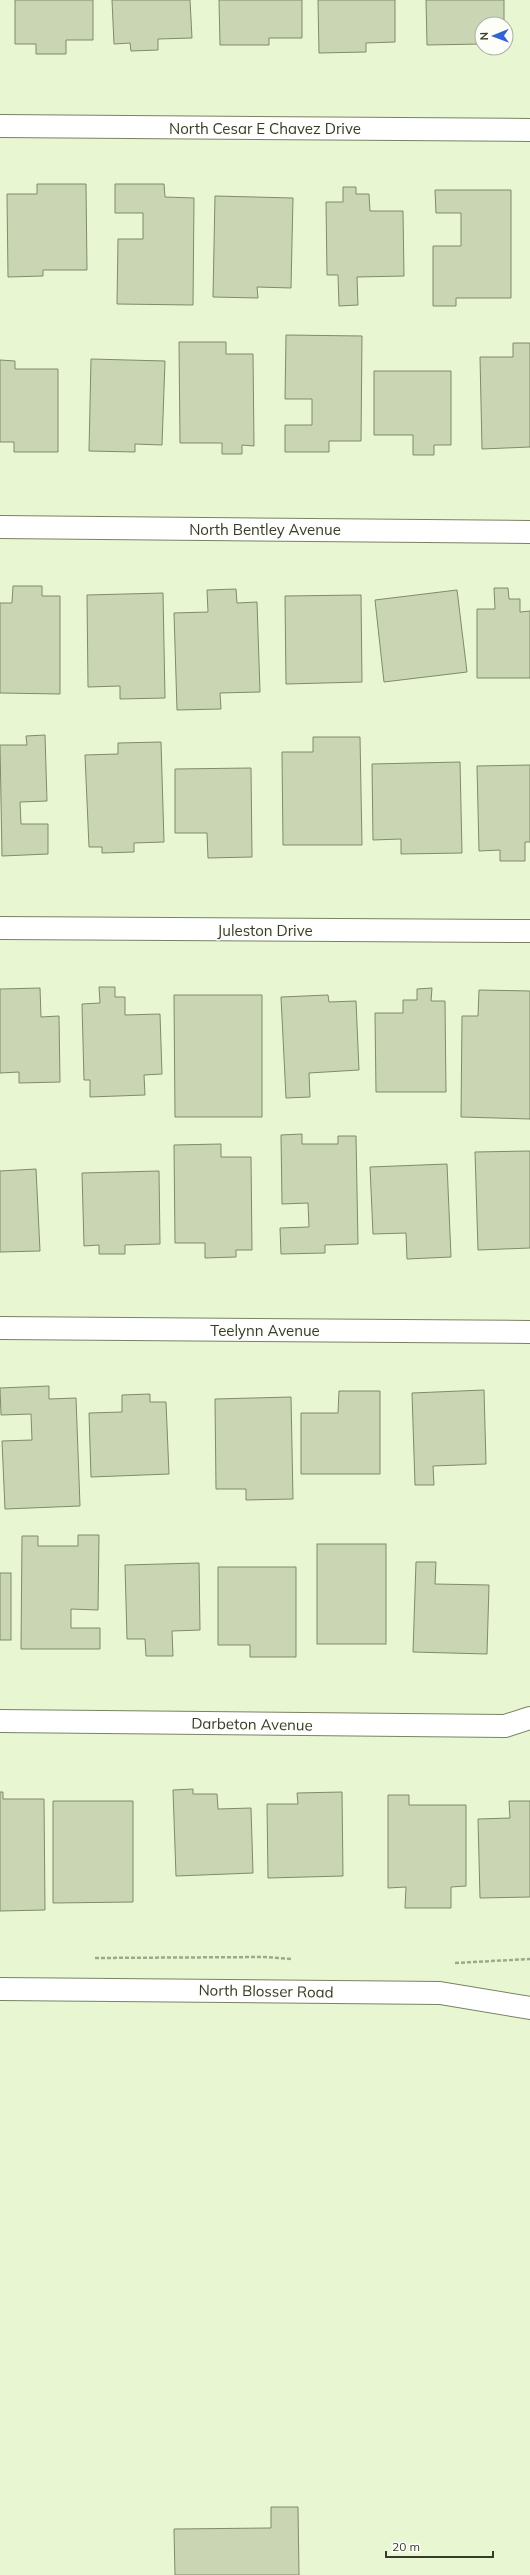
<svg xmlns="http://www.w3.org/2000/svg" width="530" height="2575" viewBox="0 0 530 2575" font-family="Mulish,sans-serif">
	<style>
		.building { fill: #cad6b3; stroke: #808b6a }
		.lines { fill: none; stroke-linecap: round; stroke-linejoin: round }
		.street-casing { stroke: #788362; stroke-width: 24 }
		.path { stroke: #9ea88d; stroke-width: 2.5; stroke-dasharray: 4 2; stroke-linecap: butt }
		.street { stroke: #fff; stroke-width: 22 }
		.labels { text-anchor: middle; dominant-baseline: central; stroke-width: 3; stroke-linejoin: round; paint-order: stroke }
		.street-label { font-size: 15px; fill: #363b2d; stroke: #fcfef7 }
	</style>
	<rect width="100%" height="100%" fill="#e9f6d2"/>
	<g class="building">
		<path d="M15 0H93V40H66V54H36V44H15Z"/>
		<path d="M112 0H190L192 38 158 39V50L131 51 130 43 114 44Z"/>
		<path d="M219 0H302V38H269V45H220Z"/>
		<path d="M318 0H395V42L366 43V52L319 53Z"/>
		<path d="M426 0H504V24H482V44L427 45Z"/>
		<path d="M37 184H86L87 270H43V276L8 277 7 194H37Z"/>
		<path d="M115 184H164L165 197 194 198 193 305 117 304 118 239H143V213H115Z"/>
		<path d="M343 187H356V194H369L370 211H403L404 276 357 277 358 305 339 306 338 275H327L326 202H343Z"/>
		<path d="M435 190H511V298H456V306H433V246H461V213H436Z"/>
		<path d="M215 196 293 198 291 288 257 287 258 298 213 297Z"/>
		<path d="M286 335 362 336 361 441H329V452H285V425H312V399H285Z"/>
		<path d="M179 342H226V354H253L254 446 242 445V454H222V443H180Z"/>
		<path d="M513 343H530V447L482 449 480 357H513Z"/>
		<path d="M91 359 165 361 162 445 135 444V452L89 451Z"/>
		<path d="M0 360 15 361V369H58V452H14V442H0Z"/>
		<path d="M374 371H451V445H434V455H413V435H374Z"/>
		<path d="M13 586H42V596H60V694L0 693V603H12Z"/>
		<path d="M494 588H508L509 599H520V612L530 611V678H477V609H495Z"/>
		<path d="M236 589 237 603 257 602 260 692 220 693 221 709 177 710 174 613 208 612 207 590Z"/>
		<path d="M457 590 467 672 384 682 375 600Z"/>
		<path d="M163 593 165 698 120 699V686L88 687 87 595Z"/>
		<path d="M361 595 362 682 286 684 285 596Z"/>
		<path d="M45 735 47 801 20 802 21 824H48V854L2 856 0 745H27L26 736Z"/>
		<path d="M313 737H360L362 845H283L282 752H313Z"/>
		<path d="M161 742 164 842 134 843V852L102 853V847H89L85 755 118 754V743Z"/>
		<path d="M460 762 462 853 401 854V839L373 840 372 764Z"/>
		<path d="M530 765V842H525V861H500V850L479 851 477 766Z"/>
		<path d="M251 768 252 857 208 858 207 833H175V769Z"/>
		<path d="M99 987H115V997H125V1015L160 1014 162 1074 144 1075 145 1095 90 1097V1080H84L82 1004 100 1003Z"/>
		<path d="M40 988 41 1017 59 1016 60 1082 19 1083V1072L0 1073V989Z"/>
		<path d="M432 988 431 1001H445L446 1092H376L375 1013H403V1000H417V989Z"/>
		<path d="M479 990 530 991V1119L461 1117 462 1016H478Z"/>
		<path d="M174 995H262V1117H175Z"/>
		<path d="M328 995 329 1002 356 1001 359 1070 309 1073 310 1097 286 1098 281 997Z"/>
		<path d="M302 1134V1144H338V1136H356L358 1244 325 1245V1253L281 1254 280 1228 309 1227 308 1203 282 1204 281 1135Z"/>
		<path d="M221 1144V1157H251L252 1250H236V1257L205 1258V1243H175L174 1145Z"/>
		<path d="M530 1151V1248L478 1250 475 1152Z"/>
		<path d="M447 1164 451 1257 407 1259 406 1233 373 1234 370 1167Z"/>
		<path d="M36 1169 40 1251 0 1252V1171Z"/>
		<path d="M159 1171 160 1244 125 1245V1254H99V1245L84 1246 82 1173Z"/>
		<path d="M49 1386V1399L76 1398 80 1506 5 1509 2 1441 32 1440 31 1414 1 1415 0 1388Z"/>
		<path d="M484 1390 486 1464 433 1466 434 1485H415L412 1393Z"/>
		<path d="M339 1391H380V1474H301V1413H338Z"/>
		<path d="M150 1394V1402H166L169 1474 91 1477 89 1413 122 1412V1395Z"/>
		<path d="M291 1397 293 1499 246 1500V1489H216L215 1399Z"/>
		<path d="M78 1535H99L98 1610 71 1609V1628H100V1649H21L22 1536H38V1546H78Z"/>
		<rect x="317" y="1544" width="69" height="100"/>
		<path d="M416 1562H436L435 1584 489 1585 487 1654 413 1652Z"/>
		<path d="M199 1563 200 1630 172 1631 173 1656H146L145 1639H127L125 1565Z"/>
		<path d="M218 1567H296V1657H250V1645H218Z"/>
		<rect x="0" y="1573" width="11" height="67"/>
		<path d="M193 1789V1794H217L218 1809 251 1808 253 1873 176 1876 173 1790Z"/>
		<path d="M0 1792H3V1799H44L45 1910 0 1911Z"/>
		<path d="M342 1792 343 1876 268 1878 267 1804H298L297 1793Z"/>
		<path d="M388 1795H409V1805H466V1886L451 1887V1908H405L406 1887 388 1888Z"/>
		<path d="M53 1801H133V1902L53 1903Z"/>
		<path d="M509 1801H530V1897L480 1898 478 1819 510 1818Z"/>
		<path d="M271 2507H298L299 2575H175L174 2529 271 2528Z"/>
	</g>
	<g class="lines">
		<g class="street-casing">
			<g id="street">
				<path d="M0 126 530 130"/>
				<path d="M0 527 530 532"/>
				<path d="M0 928 530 931"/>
				<path d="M0 1328 530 1332"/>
				<path d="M0 1721 505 1726 530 1718"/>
				<path d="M0 1989 440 1993 530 2008"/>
			</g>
		</g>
		<g class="path">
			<path d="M95 1958 265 1957 292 1959"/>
			<path d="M455 1963 530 1959"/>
		</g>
		<use href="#street" class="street"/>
	</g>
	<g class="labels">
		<g class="street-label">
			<text x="265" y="128">North Cesar E Chavez Drive</text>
			<text x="265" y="529">North Bentley Avenue</text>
			<text x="265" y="930">Juleston Drive</text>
			<text x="265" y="1330">Teelynn Avenue</text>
			<text transform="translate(252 1724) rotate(1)">Darbeton Avenue</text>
			<text transform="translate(266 1991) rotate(1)">North Blosser Road</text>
		</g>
	</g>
	<g transform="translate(494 36) rotate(269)"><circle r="19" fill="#fcfef7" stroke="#adb0a6"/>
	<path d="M0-3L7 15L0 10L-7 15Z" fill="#3163d2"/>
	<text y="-6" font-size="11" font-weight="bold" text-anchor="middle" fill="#363b2d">N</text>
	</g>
	<path d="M386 2551v6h107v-6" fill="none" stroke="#363b2d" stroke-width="2"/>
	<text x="392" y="2551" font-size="12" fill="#363b2d" stroke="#fcfef7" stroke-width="3" paint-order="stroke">20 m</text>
</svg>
